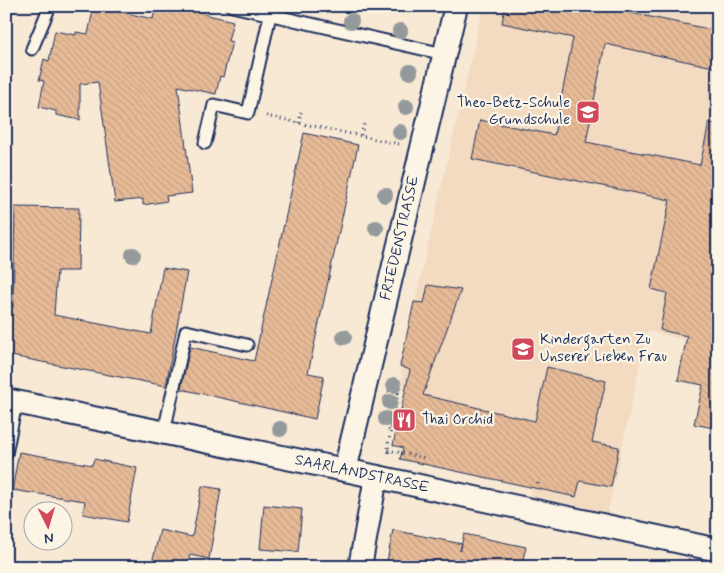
<svg xmlns="http://www.w3.org/2000/svg" width="724" height="573" viewBox="0 0 724 573" font-family="Mynerve,sans-serif">
	<style>
		.built { fill: #f3dbc2 }
		.building { fill: url(#building-back-hatch); stroke: #1b2f5e }
		.lines { fill: none; stroke-linecap: round; stroke-linejoin: round }
		.service-casing { stroke: #1b2f5e; stroke-width: 15 }
		.minor-casing { stroke: #1b2f5e; stroke-width: 26 }
		.path { stroke: #1b2f5e; stroke-width: 3; stroke-dasharray: 1 4; stroke-linecap: butt }
		.service { stroke: #fcf5e5; stroke-width: 11 }
		.minor { stroke: #fcf5e5; stroke-width: 22 }
		.tree { fill: #949a9b }
		.labels { text-anchor: middle; dominant-baseline: central; stroke-width: 4.5; stroke-linejoin: round; paint-order: stroke }
		.poi-label { font-size: 15px; fill: #1b2f5e; stroke: #fcf5e5; text-anchor: start }
		.street-label { font-size: 15px; fill: #1b2f5e; stroke: #fcf5e5 }
	</style>
	<defs>
		<pattern id="building-back-hatch" width="6" height="6" patternUnits="userSpaceOnUse" patternTransform="scale(1.25)"><rect width="6" height="6" fill="#e7bb97"/><path d="M-1 5l2 2M0 0l6 6M5-1l2 2" fill="none" stroke="#c6a185"/></pattern>
	</defs>
	<rect width="100%" height="100%" fill="#f8e9d5"/>
	<filter id="ink" filterUnits="userSpaceOnUse"><feTurbulence type="fractalNoise" baseFrequency=".02" numOctaves="2"/><feDisplacementMap in="SourceGraphic" scale="10" xChannelSelector="R" yChannelSelector="G"/><feConvolveMatrix kernelMatrix="1 2 1 2 8 2 1 2 1" color-interpolation-filters="sRGB"/></filter>
	<g filter="url(#ink)">
		<path class="built" d="M483 6H718V348L647 331 608 513 530 495 533 483 405 391 400 366Z"/>
		<g class="building">
			<path d="M94 6 153 19 156 6H193L205 9 204 14 233 21 228 41 232 42 223 77 220 76 216 94 178 86 192 193 166 196 167 201 143 205V199L115 202 98 82 80 84V120L56 115V111L39 107 44 81 39 80 44 59 49 61 55 31 76 35V32L88 34Z"/>
			<path d="M505 6H613L612 9 718 31V68L605 44 586 142 700 165 709 123 718 124V429L694 424 703 385 678 380 687 336 660 330 667 293 651 289 670 200 472 159 480 120 554 135 573 38 502 23Z"/>
			<path d="M304 133 358 145 308 373 324 376 315 419 181 389 190 347 254 361Z"/>
			<path d="M15 207 79 208 78 271H57L54 315 151 334 163 268 187 272 166 386 6 355V306L13 307Z"/>
			<path d="M428 285 461 290 423 395 535 421 547 367 606 381 592 442 619 447 611 487 580 481 576 497 400 459 403 448 393 445 410 370 400 366 414 302 424 303Z"/>
			<path d="M19 452 92 465 94 459 137 468 127 522 83 514 85 501 12 490Z"/>
			<path d="M202 486 221 489 209 559 190 555 187 567H151L160 530 192 537Z"/>
			<path d="M264 505 302 509 298 552 260 549Z"/>
			<path d="M393 530 462 544 460 551 464 534 526 547 521 567H499L459 558 457 567H386Z"/>
		</g>
		<g class="lines">
			<g class="service-casing">
				<g id="service">
					<path d="M232 6 444 54"/>
					<path d="M32 49 50 6"/>
					<path d="M205 143 214 105 248 113 270 15"/>
					<path d="M164 432 186 331 247 345"/>
					<path d="M6 454 16 403"/>
				</g>
			</g>
			<g class="minor-casing">
				<g id="minor">
					<path d="M6 400 345 470 718 550"/>
					<path d="M345 470 456 6"/>
					<path d="M360 567 376 477"/>
				</g>
			</g>
			<g class="path">
				<path d="M266 116 399 144"/>
				<path d="M299 123 301 112"/>
				<path d="M361 135 364 124"/>
				<path d="M388 391 398 393 388 445 389 454"/>
				<path d="M383 421 390 432"/>
				<path d="M388 450 426 458"/>
				<path d="M538 484 539 479"/>
			</g>
			<use href="#service" class="service"/>
			<use href="#minor" class="minor"/>
		</g>
		<g class="tree">
			<circle cx="351" cy="21" r="8"/>
			<circle cx="400" cy="31" r="8"/>
			<circle cx="410" cy="72" r="8"/>
			<circle cx="406" cy="107" r="8"/>
			<circle cx="400" cy="132" r="8"/>
			<circle cx="385" cy="195" r="8"/>
			<circle cx="376" cy="228" r="8"/>
			<circle cx="133" cy="255" r="8"/>
			<circle cx="344" cy="337" r="8"/>
			<circle cx="394" cy="385" r="8"/>
			<circle cx="390" cy="402" r="8"/>
			<circle cx="386" cy="419" r="8"/>
			<circle cx="280" cy="429" r="8"/>
		</g>
	</g>
	<defs>
		<g id="school-square" transform="scale(1.25)"><rect x="-9" y="-9" width="18" height="18" rx="4" fill="#d1495b" stroke="#fcf5e5"/><path d="M0-5L7-2L0 1L-7-2ZM-4 1L0 2.5L4 1V4Q0 6-4 4Z" fill="#fff"/></g>
		<g id="restaurant-square" transform="scale(1.25)"><rect x="-9" y="-9" width="18" height="18" rx="4" fill="#d1495b" stroke="#fcf5e5"/><path d="M-5-6h1v4h1v-4h1v4h1v-4h1v5L-1.5 .5V6h-2V.5L-5-1ZM5-6V6H3V1.5H1.5Q1.5-4 5-6Z" fill="#fff"/></g>
	</defs>
	<g fill-rule="evenodd">
		<use href="#school-square" x="588" y="112"/>
		<use href="#school-square" x="523" y="349"/>
		<use href="#restaurant-square" x="404" y="420"/>
	</g>
	<g class="labels">
		<g class="poi-label">
			<text x="570" y="103" text-anchor="end">Theo-Betz-Schule<tspan x="570" dy="17">Grundschule</tspan></text>
			<text x="540" y="340">Kindergarten Zu<tspan x="540" dy="17">Unserer Lieben Frau</tspan></text>
			<text x="422" y="420">Thai Orchid</text>
		</g>
		<g class="street-label">
			<text transform="translate(400 238) rotate(-77)">FRIEDENSTRASSE</text>
			<text transform="translate(362 474) rotate(12)">SAARLANDSTRASSE</text>
		</g>
	</g>
	<rect width="724" height="573" fill="none" stroke="#fcf5e5" stroke-width="25"/>
	<rect x="12" y="12" width="699" height="548" fill="none" stroke="#1b2f5e" stroke-width="2" filter="url(#ink)"/>
	<g transform="translate(48 526) rotate(175)"><circle r="24" fill="#fcf5e5" stroke="#a2a6af"/>
	<path d="M0-4L9 19L0 12L-9 19Z" fill="#d1495b"/>
	<text y="-8" font-size="14" font-weight="bold" text-anchor="middle" fill="#1b2f5e">N</text>
	</g>
</svg>
